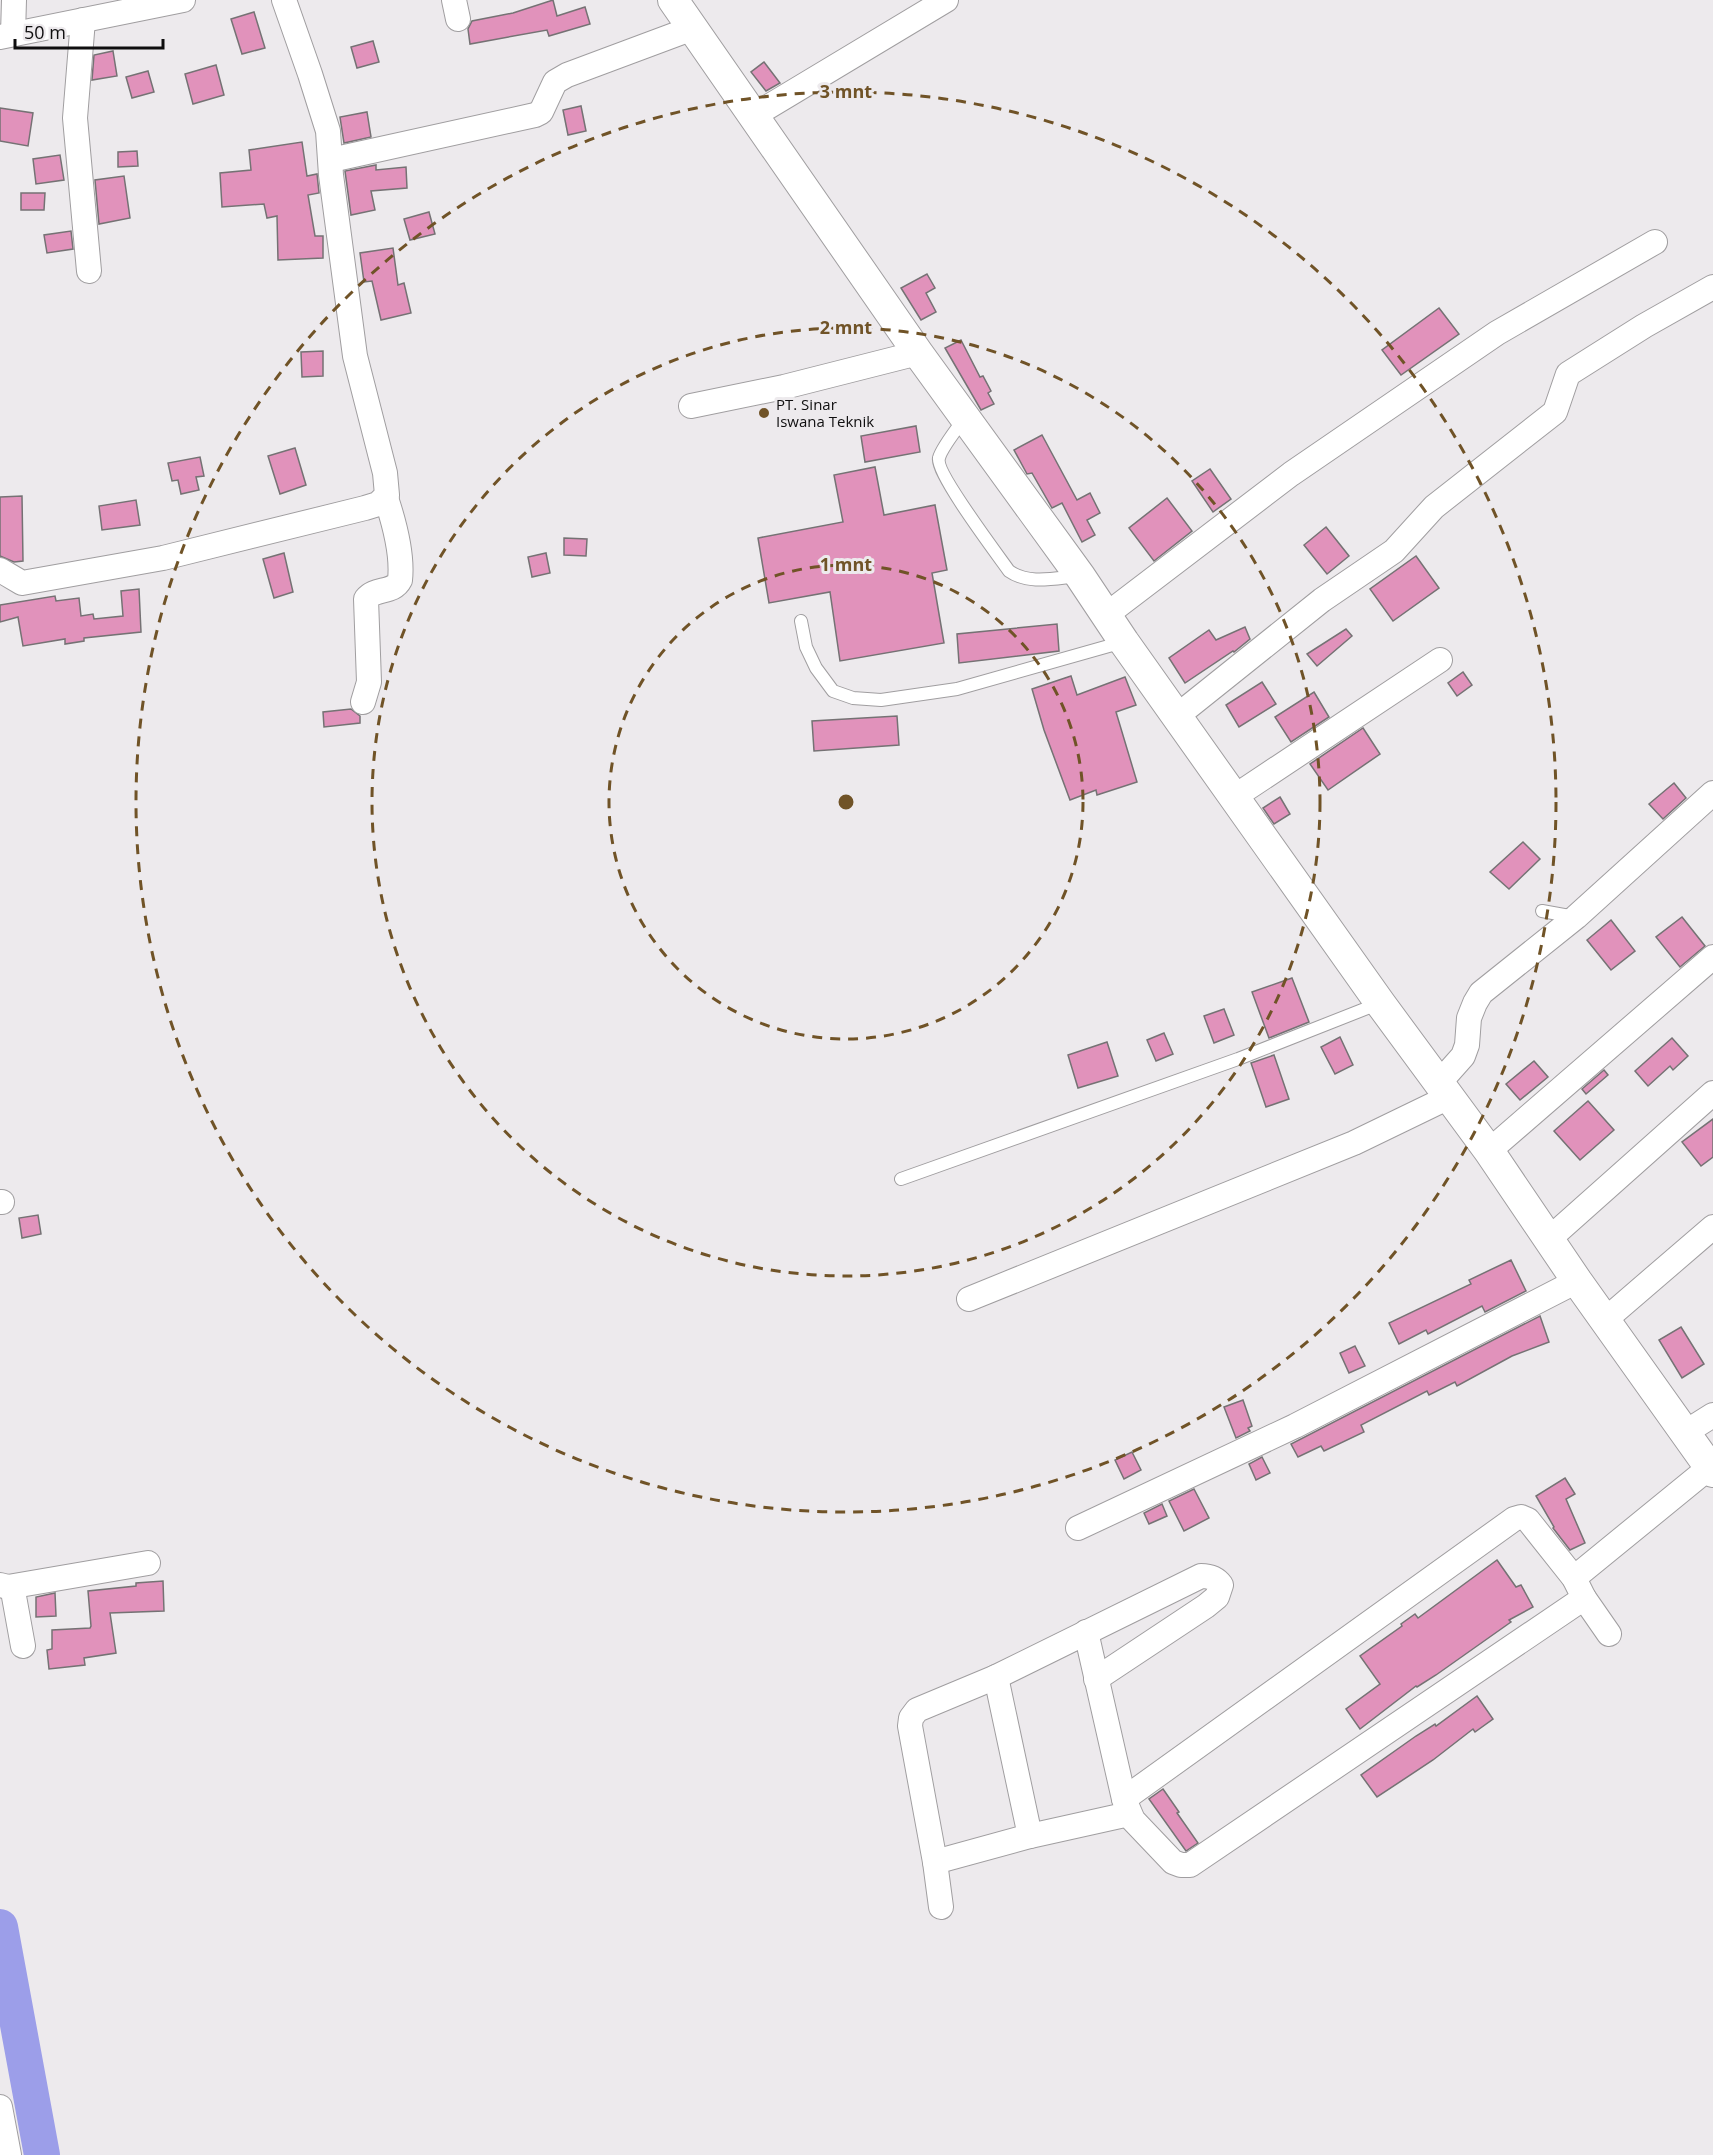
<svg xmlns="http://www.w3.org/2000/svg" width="1713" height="2155" viewBox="0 0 1713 2155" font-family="'Open Sans',sans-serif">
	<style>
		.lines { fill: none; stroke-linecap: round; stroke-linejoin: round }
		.river { stroke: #9c9ee9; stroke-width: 36 }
		.building { fill: #e192bb; stroke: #757274; stroke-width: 1.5 }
		.service-casing { stroke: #a09ea0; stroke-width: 14 }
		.minor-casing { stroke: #a09ea0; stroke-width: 26 }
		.tertiary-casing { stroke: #a09ea0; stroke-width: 32 }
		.service { stroke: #fff; stroke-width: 12 }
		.minor { stroke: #fff; stroke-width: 24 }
		.tertiary { stroke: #fff; stroke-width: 30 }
		.ring { fill: none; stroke: #705327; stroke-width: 3; stroke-dasharray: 10 8 }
		.poi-dot { fill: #705327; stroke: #edeaed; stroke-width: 2 }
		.labels { text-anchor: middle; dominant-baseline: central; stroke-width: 6; stroke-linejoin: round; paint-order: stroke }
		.poi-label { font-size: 15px; fill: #0f0e0f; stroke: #edeaed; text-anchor: start }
		.centre { fill: #705327; stroke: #edeaed; stroke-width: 3 }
		.ring-label { font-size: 18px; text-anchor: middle; font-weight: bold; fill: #705327; stroke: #edeaed; stroke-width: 6; stroke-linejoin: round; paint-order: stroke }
	</style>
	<rect width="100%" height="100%" fill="#edeaed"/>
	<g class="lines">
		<path class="river" d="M0 1927 42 2155"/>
	</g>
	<g class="building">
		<path d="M553 0 557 16 585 7 590 24 549 36 547 30 470 44 468 29 472 21 513 13Z"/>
		<path d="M254 12 265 48 242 54 231 19Z"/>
		<path d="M373 41 379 62 357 68 351 47Z"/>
		<path d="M113 51 117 76 92 80 94 55Z"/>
		<path d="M764 62 780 83 766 91 751 72Z"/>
		<path d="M216 65 224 95 193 104 185 74Z"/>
		<path d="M148 71 154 92 132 98 126 77Z"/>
		<path d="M581 106 586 131 568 135 563 110Z"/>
		<path d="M0 108 33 113 28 146 0 141Z"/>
		<path d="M367 112 371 137 344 143 340 117Z"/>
		<path d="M302 142 307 176 317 174 319 193 308 195 315 236H323V258L278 260 277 216 267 218 264 204 222 207 220 173 251 170 249 150Z"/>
		<path d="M137 151 138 166 118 167V152Z"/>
		<path d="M60 155 64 180 36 184 33 159Z"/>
		<path d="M376 165V170L406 167 407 188 371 191 375 210 351 215 345 171Z"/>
		<path d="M124 176 130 218 99 224 95 180Z"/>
		<path d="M21 193H45L44 210H21Z"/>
		<path d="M429 212 435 234 410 240 404 219Z"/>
		<path d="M71 231 73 249 47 253 44 235Z"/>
		<path d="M393 248 398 285 404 283 411 313 381 320 372 281 364 282 360 253Z"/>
		<path d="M927 274 935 288 926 293 936 312 921 320 901 288Z"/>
		<path d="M1439 308 1459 334 1401 375 1382 350Z"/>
		<path d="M961 340 980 377 983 376 991 391 988 393 994 404 981 410 945 348Z"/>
		<path d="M323 351V376L302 377 301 352Z"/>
		<path d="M916 426 920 452 865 462 861 436Z"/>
		<path d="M1042 435 1077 500 1090 493 1100 513 1087 520 1095 535 1082 542 1062 503 1052 508 1032 473 1027 474 1014 450Z"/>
		<path d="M295 448 306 485 280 494 268 456Z"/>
		<path d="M200 457 204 476 196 477 199 490 181 494 178 480 172 481 168 463Z"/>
		<path d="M875 467 884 515 935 505 947 570 932 573 944 643 840 661 830 592 769 603 758 538 843 522 834 475Z"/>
		<path d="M1210 469 1231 499 1213 512 1192 481Z"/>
		<path d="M22 496 23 561 14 562 0 556V497Z"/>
		<path d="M1167 498 1192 531 1154 561 1129 528Z"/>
		<path d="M136 500 140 525 102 530 99 506Z"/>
		<path d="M1326 527 1349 556 1327 574 1304 545Z"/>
		<path d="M564 538 587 539 586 556 564 555Z"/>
		<path d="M284 553 293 592 274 598 263 559Z"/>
		<path d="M546 553 550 573 532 577 528 557Z"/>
		<path d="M1416 556 1439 588 1393 621 1370 589Z"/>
		<path d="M139 589 141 632 84 638V641L65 644V639L23 646 18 617 0 622V605L55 596 56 601 79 598 81 616 93 614 94 619 123 616 121 591Z"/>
		<path d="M1057 624 1059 651 959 663 957 634Z"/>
		<path d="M1245 627 1250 639 1234 652 1233 651 1185 683 1169 658 1209 630 1216 640Z"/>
		<path d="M1346 629 1352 636 1317 666 1307 654Z"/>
		<path d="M1463 672 1472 685 1457 696 1448 683Z"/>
		<path d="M1071 676 1077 695 1125 677 1136 705 1116 712 1137 782 1097 795 1096 790 1070 800 1044 730 1032 689Z"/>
		<path d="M1262 682 1276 704 1239 727 1226 705Z"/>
		<path d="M1314 692 1329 717 1291 742 1275 717Z"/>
		<path d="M351 709 360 716V723L324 727 323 712Z"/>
		<path d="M897 716 899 745 814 751 812 721Z"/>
		<path d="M1363 728 1380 754 1328 790 1310 764Z"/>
		<path d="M1674 783 1686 798 1663 819 1649 804Z"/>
		<path d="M1280 797 1290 814 1274 824 1263 808Z"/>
		<path d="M1523 842 1540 859 1509 889 1490 872Z"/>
		<path d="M1682 917 1705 946 1680 967 1656 937Z"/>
		<path d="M1611 920 1635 951 1611 970 1587 940Z"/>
		<path d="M1292 978 1309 1022 1269 1038 1252 992Z"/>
		<path d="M1224 1009 1234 1035 1214 1043 1204 1016Z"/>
		<path d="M1164 1033 1173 1054 1156 1061 1147 1040Z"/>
		<path d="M1340 1037 1353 1065 1335 1074 1321 1047Z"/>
		<path d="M1672 1038 1688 1056 1673 1070 1670 1066 1648 1086 1635 1071Z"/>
		<path d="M1107 1042 1118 1076 1078 1088 1068 1055Z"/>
		<path d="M1274 1055 1289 1099 1266 1107 1251 1063Z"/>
		<path d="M1534 1061 1548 1077 1520 1100 1506 1084Z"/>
		<path d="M1604 1070 1608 1075 1586 1094 1582 1089Z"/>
		<path d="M1588 1101 1614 1130 1580 1160 1554 1131Z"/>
		<path d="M1713 1119V1157L1701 1166 1682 1142Z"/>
		<path d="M38 1215 41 1234 22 1238 19 1218Z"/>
		<path d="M1511 1260 1526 1291 1485 1312 1482 1306 1428 1334 1426 1330 1399 1344 1389 1323 1471 1284 1469 1280Z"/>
		<path d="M1540 1316 1549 1342 1512 1356 1457 1386 1455 1382 1429 1395 1427 1391 1361 1425 1364 1432 1324 1451 1321 1446 1298 1457 1291 1444Z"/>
		<path d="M1681 1327 1704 1364 1682 1378 1659 1340Z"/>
		<path d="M1355 1346 1365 1366 1349 1373 1340 1353Z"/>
		<path d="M1243 1400 1252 1426 1248 1428 1250 1431 1236 1438 1224 1407Z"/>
		<path d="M1132 1452 1141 1470 1124 1479 1115 1460Z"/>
		<path d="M1262 1457 1270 1473 1256 1480 1249 1464Z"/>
		<path d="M1565 1478 1575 1494 1566 1499 1585 1543 1570 1550 1553 1528 1554 1527 1536 1496Z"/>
		<path d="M1194 1489 1209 1518 1184 1531 1169 1501Z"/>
		<path d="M1162 1504 1167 1516 1149 1524 1144 1513Z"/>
		<path d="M1497 1560 1516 1587 1521 1585 1533 1607 1509 1620 1511 1622 1436 1675 1417 1687 1416 1686 1360 1729 1346 1709 1380 1684 1360 1656 1402 1626 1401 1624 1415 1614 1418 1618Z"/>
		<path d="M163 1581 164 1611 110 1613 116 1653 84 1658 85 1665 49 1669 47 1650 52 1649V1630L90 1628 91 1626 88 1591 136 1586V1583Z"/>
		<path d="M55 1593 56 1616 36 1617V1597Z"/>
		<path d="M1477 1696 1493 1719 1475 1732 1473 1729 1433 1760 1377 1797 1361 1775 1416 1736 1435 1724 1436 1726Z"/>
		<path d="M1163 1789 1179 1812 1177 1813 1198 1843 1186 1851 1149 1799Z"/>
	</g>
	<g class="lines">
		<g class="service-casing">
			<g id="service">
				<path d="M964 419C958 427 941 449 939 458 935 472 997 554 1009 571 1029 585 1055 578 1079 576"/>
				<path d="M801 621 806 647 816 668 833 691 853 698 881 700 957 689 1123 642"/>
				<path d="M1542 911 1575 917"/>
				<path d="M901 1179 1238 1059 1380 1003"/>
			</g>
		</g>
		<g class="minor-casing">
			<g id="minor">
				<path d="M454 0 458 19"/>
				<path d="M83 20 75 118 89 271"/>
				<path d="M13 34 14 0"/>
				<path d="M0 37 183 0"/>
				<path d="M753 116 946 0"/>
				<path d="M331 160 535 115 541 112 555 82 567 75 693 28"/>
				<path d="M691 406 784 387 918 353"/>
				<path d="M0 570 22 583 163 558 365 508 378 504 387 495 385 473 355 356 331 175 328 131 310 74 284 0"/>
				<path d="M1106 615 1291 474 1497 333 1655 242"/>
				<path d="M363 702 369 682 366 599C375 587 393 594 400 580 403 554 394 522 386 498"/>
				<path d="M1177 716 1322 600 1394 551 1434 507 1555 412 1568 374 1644 326 1713 287"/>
				<path d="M1234 797 1440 660"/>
				<path d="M1439 1083 1463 1056 1467 1045 1469 1018 1475 1003 1481 993 1576 917 1713 793"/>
				<path d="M1489 1151 1713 957"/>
				<path d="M0 1202H2"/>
				<path d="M1549 1239 1713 1093"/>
				<path d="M969 1299 1354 1143 1449 1097"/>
				<path d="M1605 1320 1713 1227"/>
				<path d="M1686 1432 1713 1415"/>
				<path d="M1521 1517 1528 1520 1574 1578 1584 1598 1190 1865H1181L1173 1862 1133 1820 1124 1799 1514 1519Z"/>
				<path d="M1078 1528 1295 1426 1577 1281"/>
				<path d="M1574 1578 1710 1467"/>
				<path d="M0 1585 8 1587 13 1591 23 1646"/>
				<path d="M8 1587 148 1563"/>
				<path d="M1584 1598 1609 1634"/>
				<path d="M1086 1632 1124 1799"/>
				<path d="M996 1677 1030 1836"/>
				<path d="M935 1862 1030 1836 1129 1814"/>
				<path d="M941 1907 935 1862 910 1726 911 1718 917 1710 996 1677 1201 1576C1210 1576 1216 1578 1221 1585L1217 1597 1206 1606 1096 1679"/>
				<path d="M0 2107 9 2155"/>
			</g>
		</g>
		<g class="tertiary-casing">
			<path id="tertiary" d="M673 0 918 353 1080 576 1124 642 1380 1003 1489 1151 1577 1281 1713 1472"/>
		</g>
		<use href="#service" class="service"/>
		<use href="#minor" class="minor"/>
		<use href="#tertiary" class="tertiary"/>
	</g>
	<g class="ring">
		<circle cx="846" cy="802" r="237"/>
		<circle cx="846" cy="802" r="474"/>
		<circle cx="846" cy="802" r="710"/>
	</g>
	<circle class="poi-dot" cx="764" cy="413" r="6"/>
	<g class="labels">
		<g class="poi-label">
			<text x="776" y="404">PT. Sinar<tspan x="776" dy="17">Iswana Teknik</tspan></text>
		</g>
	</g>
	<circle cx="846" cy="802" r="9" class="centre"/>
	<g class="ring-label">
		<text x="846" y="98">3 mnt</text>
		<text x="846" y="334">2 mnt</text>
		<text x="846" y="571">1 mnt</text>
	</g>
	<path d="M15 39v9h148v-9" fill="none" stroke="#0f0e0f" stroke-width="3"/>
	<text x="24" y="39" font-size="18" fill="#0f0e0f" stroke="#edeaed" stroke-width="4.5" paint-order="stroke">50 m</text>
</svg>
